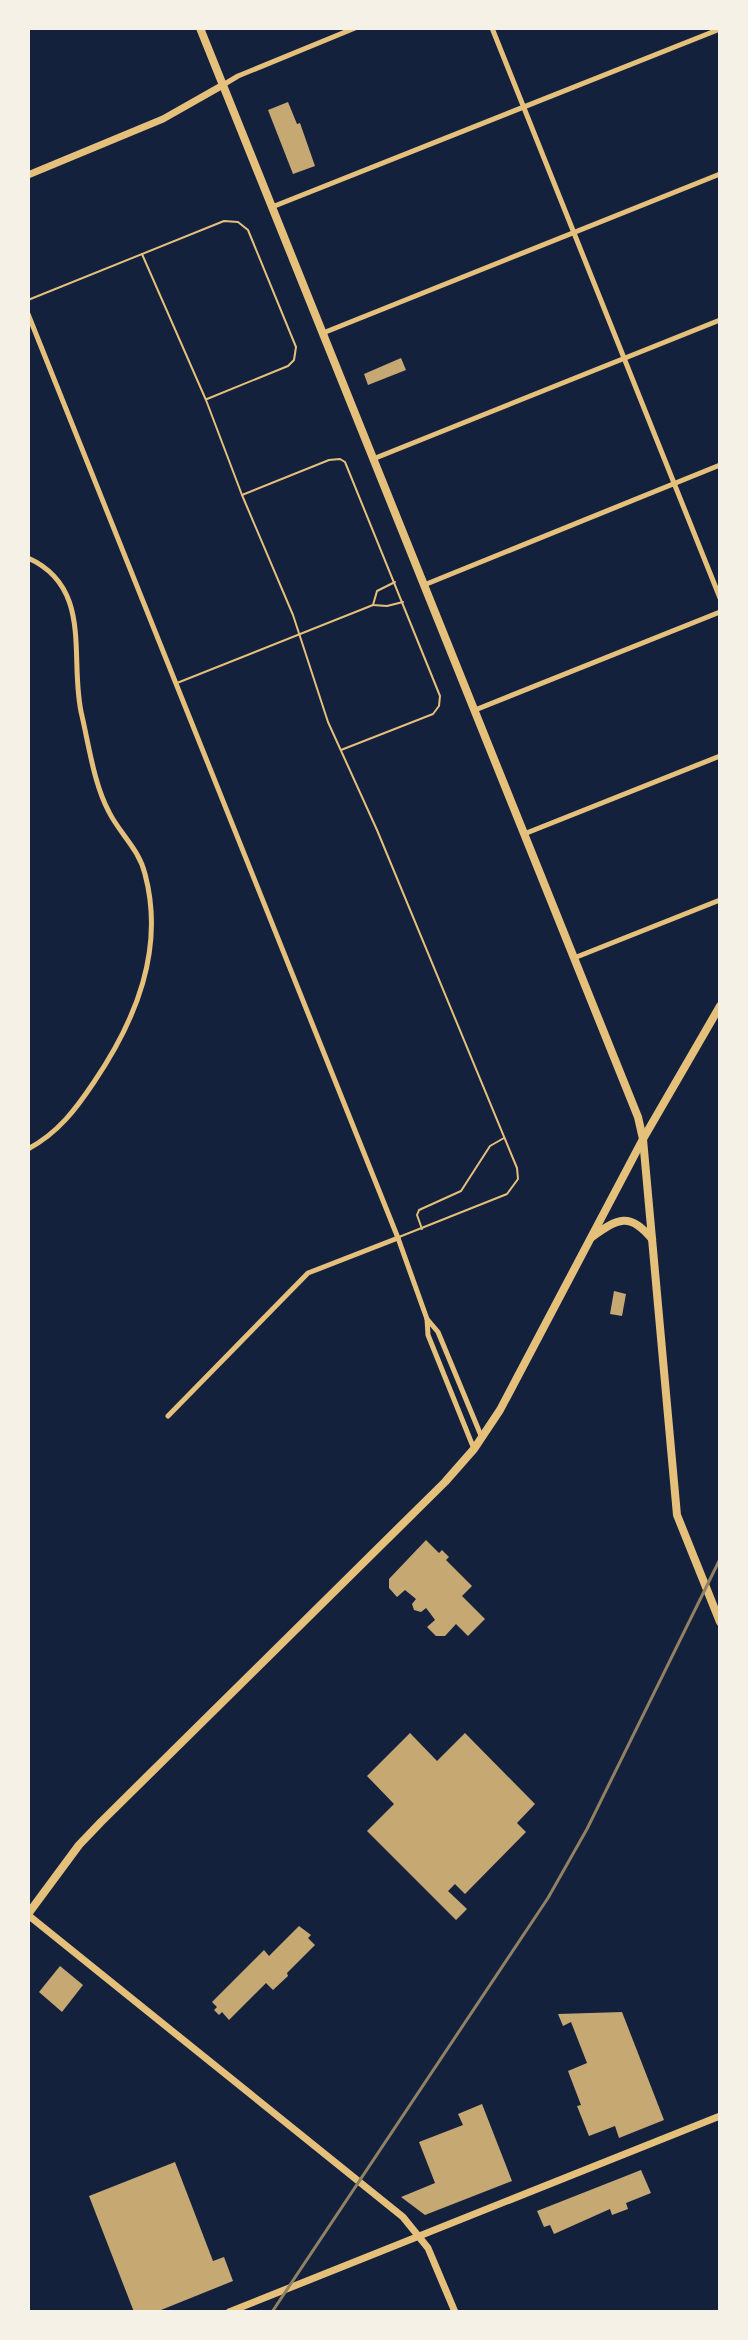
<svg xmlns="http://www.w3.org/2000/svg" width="748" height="2340" viewBox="0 0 748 2340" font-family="'Archivo Narrow',sans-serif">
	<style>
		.building { fill: #c6a872 }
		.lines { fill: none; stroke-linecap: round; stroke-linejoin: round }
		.service { stroke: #e5c07b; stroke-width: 2 }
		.minor { stroke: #e5c07b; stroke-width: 5 }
		.tertiary { stroke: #e5c07b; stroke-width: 7 }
		.secondary { stroke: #e5c07b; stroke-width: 8 }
		.rail { stroke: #918062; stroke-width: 3 }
	</style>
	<rect width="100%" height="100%" fill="#14213d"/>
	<g class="building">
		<path d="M288 102 297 124 300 123 315 166 293 174 268 110Z"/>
		<path d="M401 358 406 370 368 385 364 374Z"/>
		<path d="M614 1291 626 1294 622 1316 610 1314Z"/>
		<path d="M426 1540 439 1553 442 1550 449 1557 446 1560 472 1586 462 1596 485 1619 468 1636 456 1624 445 1636H436L427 1627 435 1620 430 1613 426 1608 421 1612 414 1610 412 1604 416 1599 405 1590 397 1597 389 1588V1579Z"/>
		<path d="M410 1733 437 1761 465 1733 535 1804 517 1823 526 1832 465 1894 455 1884 448 1891 467 1909 456 1920 367 1831 394 1804 367 1776Z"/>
		<path d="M299 1926 311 1935 308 1938 315 1945 287 1973 288 1976 273 1990 266 1983 229 2020 222 2012 219 2015 214 2010 217 2007 212 2002 264 1950 269 1956Z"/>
		<path d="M60 1966 83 1985 62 2012 39 1992Z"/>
		<path d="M622 2012 664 2120 619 2138 615 2126 589 2136 577 2106 581 2105 568 2071 587 2063 571 2022 563 2026 558 2014Z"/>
		<path d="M482 2104 512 2181 425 2215 401 2197 435 2183 419 2142 463 2125 458 2114Z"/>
		<path d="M175 2162 213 2261 224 2257 233 2281 156 2312H134L89 2196Z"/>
		<path d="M641 2170 651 2193 626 2203 628 2209 612 2215 610 2209 554 2234 550 2225 544 2227 537 2211Z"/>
	</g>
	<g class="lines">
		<g class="service">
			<path d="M142 254 206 400 242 495 293 615 328 722 377 830 517 1168 518 1179 507 1194 399 1237"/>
			<path d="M28 300 224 221 238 222 248 230 296 347 294 360 288 366 207 399"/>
			<path d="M242 495 329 460 340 459 345 462 440 696 439 706 433 714 341 750"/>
			<path d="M395 582 377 591 373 605 387 606 403 602"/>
			<path d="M177 683 373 605"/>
			<path d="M422 1229 417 1215 419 1210 461 1191 490 1146 504 1138"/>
		</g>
		<g class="minor">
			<path d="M492 28 720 598"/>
			<path d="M223 85 238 76 355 28"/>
			<path d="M272 207 720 29"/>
			<path d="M28 314 398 1238 427 1319"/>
			<path d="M323 333 720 174"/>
			<path d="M373 459 720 320"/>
			<path d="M28 558C95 588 68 661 82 716 89 746 94 784 109 812 120 834 139 849 145 874 165 949 136 1020 94 1082 76 1109 58 1133 28 1149"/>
			<path d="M424 585 720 465"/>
			<path d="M475 710 720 612"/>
			<path d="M524 834 720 756"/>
			<path d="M574 958 720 900"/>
			<path d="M168 1416 308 1273 398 1238"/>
			<path d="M474 1449 428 1335 427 1319 438 1332 482 1438"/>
		</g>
		<g class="tertiary">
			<path d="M28 175 163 119 223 85"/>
			<path d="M28 1915 403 2217 428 2248 455 2312"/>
			<path d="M229 2312 720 2116"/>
		</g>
		<g class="secondary">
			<path d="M200 28 638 1117 643 1139 677 1515 720 1622"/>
			<path d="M592 1237C618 1218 630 1212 652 1239"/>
			<path d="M28 1914 79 1845 101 1822 445 1482 474 1449 500 1410 643 1139 720 1006"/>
		</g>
		<path class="rail" d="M272 2312 548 1898 587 1829 720 1559"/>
	</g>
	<rect width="748" height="2340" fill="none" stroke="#f6f1e7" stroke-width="60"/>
</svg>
